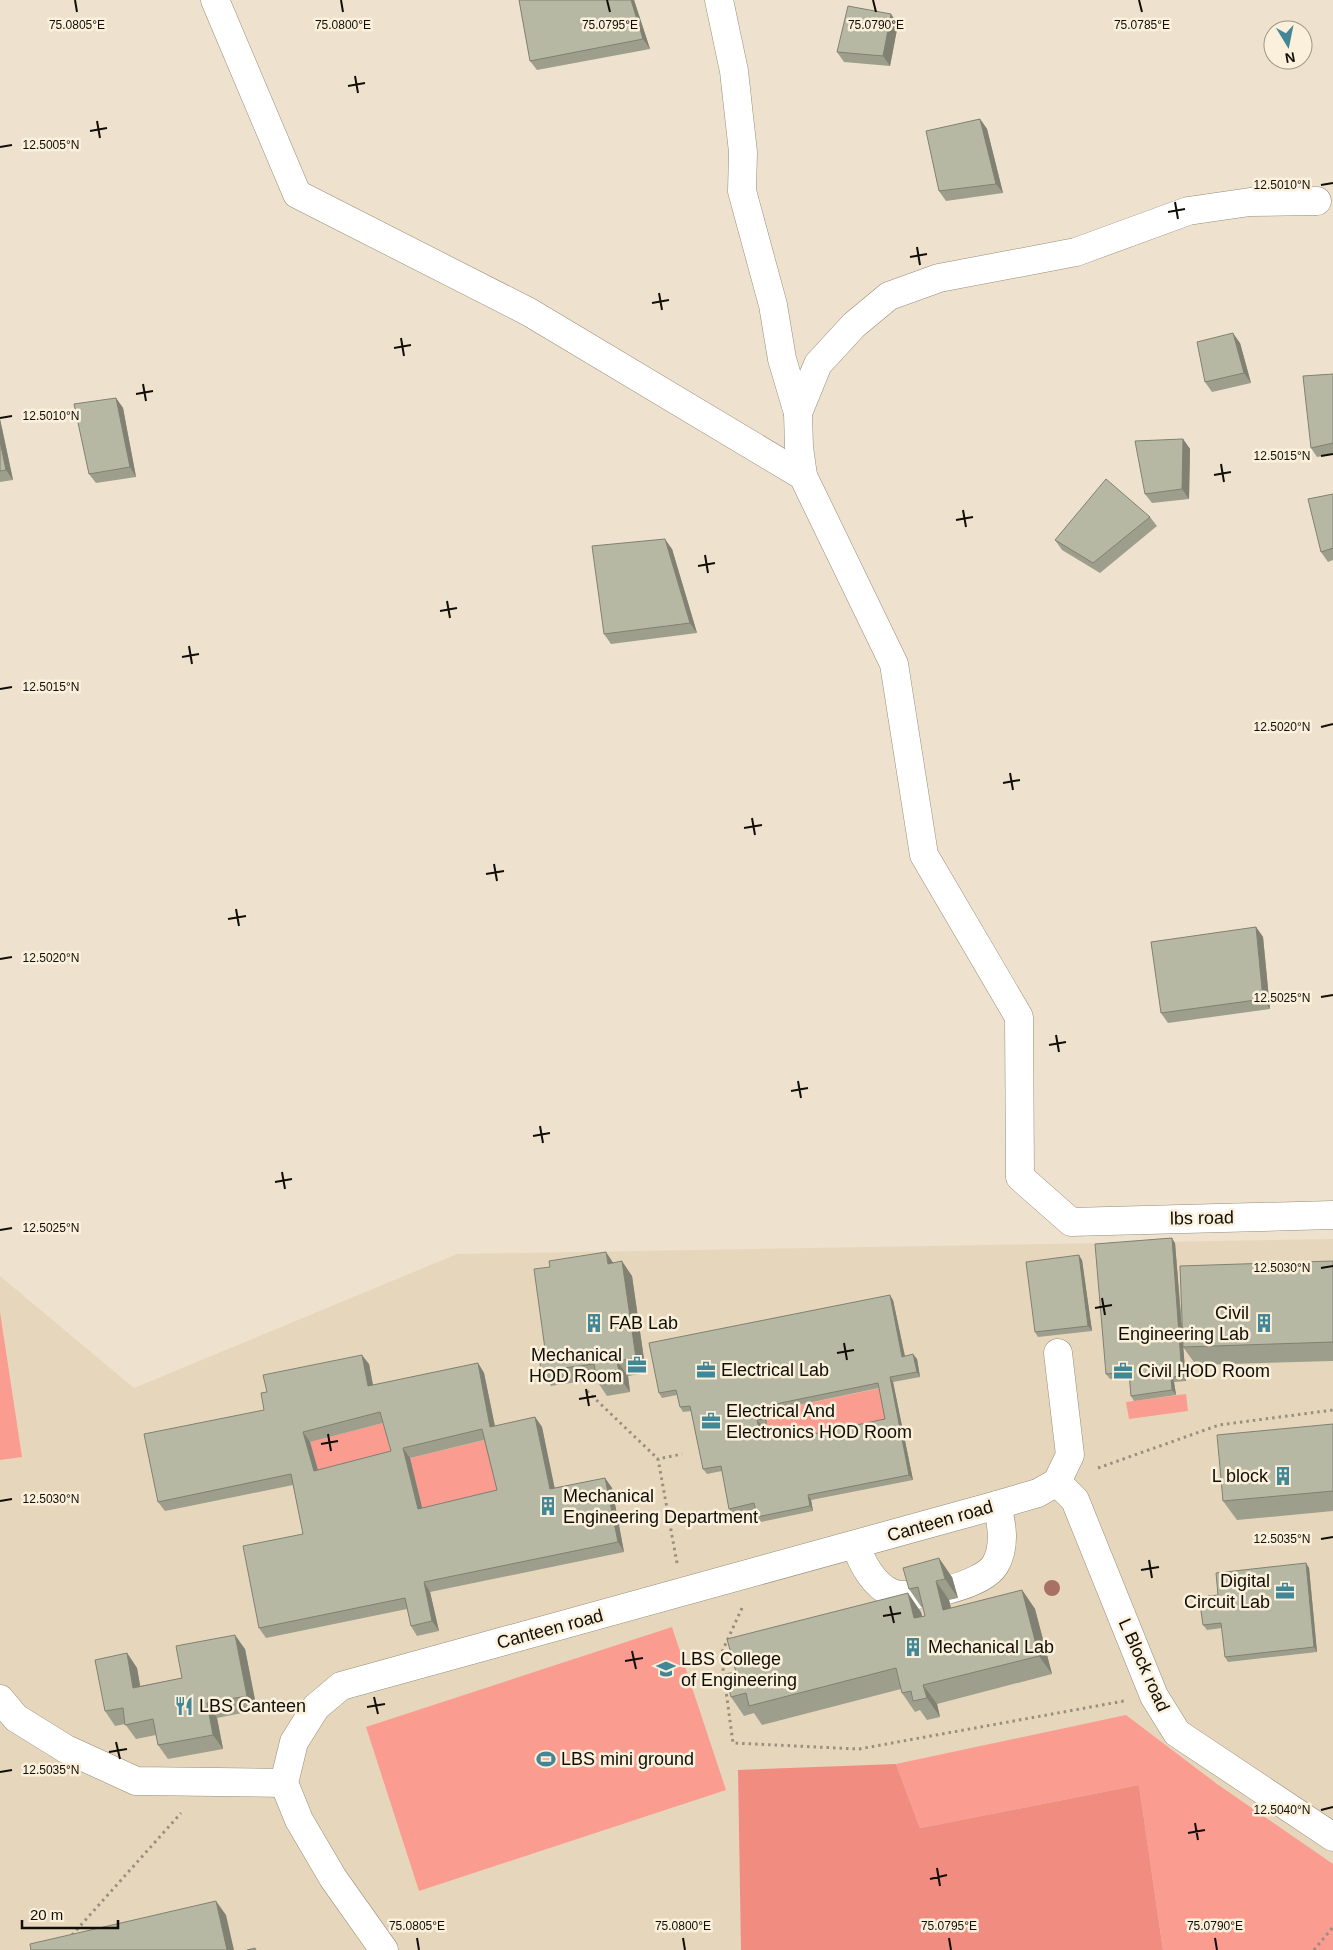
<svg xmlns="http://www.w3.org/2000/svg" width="1333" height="1950" viewBox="0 0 1333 1950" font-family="Arial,sans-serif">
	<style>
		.built { fill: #e6d7bc }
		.green { fill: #fa9c90 }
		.forest { fill: #f18d80 }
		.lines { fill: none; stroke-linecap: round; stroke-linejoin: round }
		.minor-casing { stroke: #968c79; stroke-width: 29 }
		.path { stroke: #978f80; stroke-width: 3; stroke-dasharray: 2.5 4; stroke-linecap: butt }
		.minor { stroke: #fff; stroke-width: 28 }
		.tree { fill: #a77166 }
		.wall { fill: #9d9e8c; fill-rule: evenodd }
		.shaded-wall { fill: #808172 }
		.building { fill: #b7b8a3; stroke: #808172; fill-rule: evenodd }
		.ticks { fill: none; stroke: #110e07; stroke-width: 2 }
		.labels { text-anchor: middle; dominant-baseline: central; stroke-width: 5; stroke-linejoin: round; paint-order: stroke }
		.street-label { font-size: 18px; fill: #110e07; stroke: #fbf0db }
		.poi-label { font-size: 18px; fill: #110e07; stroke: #fbf0db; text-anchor: start }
		.ticks-label { font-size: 12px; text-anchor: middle; fill: #110e07; stroke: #fbf0db; stroke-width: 5; stroke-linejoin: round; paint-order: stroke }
	</style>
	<rect width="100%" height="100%" fill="#eee2ce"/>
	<path class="built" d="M1333 1239V1950H0V1276L134 1388 457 1254Z"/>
	<g class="green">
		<path d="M0 1312 22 1457 0 1460Z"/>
		<path d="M881 1388 889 1424 794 1444 764 1441 761 1425 767 1423 765 1412Z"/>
		<path d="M1186 1394 1188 1411 1129 1419 1126 1402Z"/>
		<path d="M387 1422 398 1461 321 1481 310 1442Z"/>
		<path d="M489 1439 504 1500 425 1519 410 1458Z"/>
		<path d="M672 1627 726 1790 419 1891 366 1727Z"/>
		<path d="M1126 1715 1217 1784 1333 1864V1950H1163L1139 1785 920 1828 896 1764Z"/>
	</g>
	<path class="forest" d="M896 1764 920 1828 1139 1785 1163 1950H741L738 1770Z"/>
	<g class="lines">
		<g class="minor-casing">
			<g id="minor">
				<path d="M215 0 297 194 529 312 803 476 894 664 924 855 1019 1017 1020 1177 1071 1222 1333 1215"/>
				<path d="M719 0 734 71 743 152 742 191 773 305 782 359 798 413"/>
				<path d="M803 476 799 447 798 413 818 364 854 325 889 296 939 278 1076 252 1188 211 1250 202 1317 201"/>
				<path d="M1057 1482 1075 1500 1154 1696 1177 1733 1333 1837"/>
				<path d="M1057 1482 1070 1455 1058 1353"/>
				<path d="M856 1545C861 1562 874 1586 892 1593 915 1601 982 1586 995 1565 1006 1547 1002 1524 997 1505"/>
				<path d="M0 1699 16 1718 66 1749 136 1781 284 1783"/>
				<path d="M384 1950 333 1878 299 1820 284 1783 294 1742 316 1707 341 1686 997 1505 1038 1493 1057 1482"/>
			</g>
		</g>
		<g class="path">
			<path d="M587 1391 658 1459"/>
			<path d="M1098 1468 1219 1425 1333 1410"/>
			<path d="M677 1563 658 1459 682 1454"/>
			<path d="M742 1608 721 1654 733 1743 859 1749 1124 1701"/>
			<path d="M72 1935 181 1813"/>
			<path d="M1314 1950 1333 1927"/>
		</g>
		<use href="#minor" class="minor"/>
	</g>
	<circle class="tree" cx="1052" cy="1588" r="8"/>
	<g class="wall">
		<path d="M519 0H634L650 49 537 70 530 61Z"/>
		<path d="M898 24 890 66 844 62 837 52Z"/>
		<path d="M980 119 987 129 1003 193 946 201 939 191Z"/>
		<path d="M1240 343 1251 383 1212 392 1205 382Z"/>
		<path d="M1333 374V454L1317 457 1311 448Z"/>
		<path d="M116 398 123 408 136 477 96 483 89 474Z"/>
		<path d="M0 419 13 480 0 482Z"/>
		<path d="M1183 439 1190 449 1189 499 1152 503 1145 494Z"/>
		<path d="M1333 494V560L1328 562 1321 552Z"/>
		<path d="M1150 517 1157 526 1100 573 1062 550 1055 540Z"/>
		<path d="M672 549 697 633 611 644 604 634Z"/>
		<path d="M1256 927 1263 937 1270 1009 1168 1023 1161 1013Z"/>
		<path d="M1175 1243 1183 1339 1333 1261V1361L1196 1365 1183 1347 1186 1381 1174 1382 1176 1395 1134 1401 1131 1396 1129 1377 1110 1379 1106 1374Z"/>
		<path d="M1082 1260 1092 1331 1038 1337 1035 1332Z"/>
		<path d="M614 1263 632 1276 646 1373 628 1376 630 1392 607 1396 597 1381V1379L551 1386 541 1371 545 1349Z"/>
		<path d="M893 1300 905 1356 917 1359 920 1377 893 1382 913 1480 811 1500 813 1511 761 1522 757 1517 756 1509 733 1514 729 1509 722 1471 707 1474 703 1469 691 1411 683 1412 680 1407 677 1395 662 1398 659 1393ZM879 1388 885 1419 793 1438 792 1435H763L761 1425 767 1424 765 1412Z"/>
		<path d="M478 1363 484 1373 495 1426 535 1417 542 1427 554 1488 605 1478 612 1488 624 1552 430 1592 439 1631 417 1636 411 1626 407 1609 266 1638 259 1628 303 1534 293 1485 165 1511 158 1502 264 1410 267 1392 369 1364 373 1385ZM383 1423 391 1451 318 1470 310 1442ZM484 1440 497 1490 422 1508 410 1458Z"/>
		<path d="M1333 1424V1511L1237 1520 1223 1501Z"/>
		<path d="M1306 1563 1309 1568 1317 1652 1228 1662 1225 1657 1222 1628 1207 1630 1203 1625 1218 1595Z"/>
		<path d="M952 1577 958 1598 949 1600 951 1608 1022 1590 1035 1609 1052 1674 937 1704 940 1717 927 1720 920 1710 915 1712 902 1693 901 1689 762 1725 754 1713 744 1716 731 1697 736 1672 921 1612 922 1616H925L923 1607 922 1608 909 1589Z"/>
		<path d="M245 1649 257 1710 217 1718 223 1749 168 1759 158 1745 156 1735 136 1739 125 1724 115 1726 105 1711 127 1653 137 1668 140 1686 182 1678Z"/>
	</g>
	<g class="shaded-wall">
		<path d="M631 0H634L650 49 643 39Z"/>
		<path d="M891 14 898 24 890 66 883 56Z"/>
		<path d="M980 119 987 129 1003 193 996 184Z"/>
		<path d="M1233 333 1240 343 1251 383 1244 373Z"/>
		<path d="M116 398 123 408 136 477 130 467Z"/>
		<path d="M0 419 13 480 6 470 0 441Z"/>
		<path d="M1183 439 1190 449 1189 499 1182 489Z"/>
		<path d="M665 539 672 549 697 633 690 623Z"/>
		<path d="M1256 927 1263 937 1270 1009 1263 999Z"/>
		<path d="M1172 1238 1175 1243 1186 1381 1182 1376Z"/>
		<path d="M606 1252 616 1267 608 1264Z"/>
		<path d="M1079 1255 1082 1260 1092 1331 1088 1326Z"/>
		<path d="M622 1261 632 1276 646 1373 636 1358Z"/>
		<path d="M890 1295 893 1300 906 1362 902 1357Z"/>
		<path d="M913 1354 917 1359 920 1377 917 1372Z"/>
		<path d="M362 1355 369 1364 375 1396 368 1386Z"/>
		<path d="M617 1361 628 1376 630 1392 620 1378Z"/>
		<path d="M478 1363 484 1373 497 1437 490 1427Z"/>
		<path d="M890 1377 893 1382 913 1480 909 1475Z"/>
		<path d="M1171 1377 1174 1382 1176 1395 1172 1390Z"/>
		<path d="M761 1407 765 1412 767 1424 764 1419Z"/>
		<path d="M535 1417 542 1427 557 1499 550 1489Z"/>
		<path d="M757 1420 761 1425 764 1441 761 1436Z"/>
		<path d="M789 1430 792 1435 794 1444 790 1439Z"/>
		<path d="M303 1432 310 1442 321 1481 314 1471Z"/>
		<path d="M403 1448 410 1458 425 1519 418 1509Z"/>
		<path d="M605 1478 612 1488 624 1552 618 1542Z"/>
		<path d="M808 1495 811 1500 813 1511 810 1506Z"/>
		<path d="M939 1558 952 1577 958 1598 945 1579Z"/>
		<path d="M1306 1563 1309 1568 1317 1652 1314 1647Z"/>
		<path d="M936 1581 949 1600 956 1629 943 1610Z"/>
		<path d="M424 1582 430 1592 439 1631 432 1621Z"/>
		<path d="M1022 1590 1035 1609 1052 1674 1039 1656Z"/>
		<path d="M908 1593 921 1612 927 1637 914 1618Z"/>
		<path d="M235 1635 245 1649 257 1710 247 1696Z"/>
		<path d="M127 1653 137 1668 143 1702 133 1688Z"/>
		<path d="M923 1685 937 1704 940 1717 927 1698Z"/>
		<path d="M207 1703 217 1718 223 1749 213 1735Z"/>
		<path d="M216 1901 226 1915 234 1950H227Z"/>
	</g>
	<g class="building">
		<path d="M519 0H631L643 39 530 61Z"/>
		<path d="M848 6 891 14 883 56 837 52Z"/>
		<path d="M980 119 996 184 939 191 926 131Z"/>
		<path d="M1233 333 1244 373 1205 382 1197 342Z"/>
		<path d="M1333 374V443L1311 448 1303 376Z"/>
		<path d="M116 398 130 467 89 474 74 404Z"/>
		<path d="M1183 439 1182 489 1145 494 1135 441Z"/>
		<path d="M0 441 6 470 0 471Z"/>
		<path d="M1106 479 1150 517 1093 563 1055 540Z"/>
		<path d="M1333 494V548L1321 552 1308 499Z"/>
		<path d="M665 539 690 623 604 634 592 546Z"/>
		<path d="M1256 927 1263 999 1161 1013 1151 942Z"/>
		<path d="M1172 1238 1182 1376 1171 1377 1172 1390 1131 1396 1129 1372 1106 1374 1095 1244Z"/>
		<path d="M606 1252 608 1264 622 1261 636 1358 617 1361 620 1378 597 1381 594 1364 541 1371 538 1350 545 1349 534 1269 550 1267 549 1261Z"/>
		<path d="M1079 1255 1088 1326 1035 1332 1026 1262Z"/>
		<path d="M1333 1261V1342L1183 1347 1180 1266Z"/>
		<path d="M890 1295 902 1357 913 1354 917 1372 890 1377 909 1475 808 1495 810 1506 757 1517 754 1503 729 1509 721 1466 703 1469 690 1406 680 1407 676 1390 659 1393 649 1343ZM878 1383 885 1419 790 1439 789 1430 761 1436 757 1420 764 1419 761 1407Z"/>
		<path d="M362 1355 368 1386 478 1363 490 1427 535 1417 550 1489 605 1478 618 1542 424 1582 432 1621 411 1626 405 1598 259 1628 243 1546 303 1534 291 1474 158 1502 144 1434 264 1410 261 1393 267 1392 263 1375ZM380 1412 391 1451 314 1471 303 1432ZM482 1429 497 1490 418 1509 403 1448Z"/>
		<path d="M1333 1424V1491L1223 1501 1217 1435Z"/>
		<path d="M939 1558 945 1579 936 1581 943 1610 1022 1590 1039 1656 923 1685 927 1698 913 1701 911 1691 902 1693 896 1668 749 1706 746 1693 731 1697 725 1674 736 1672 727 1639 908 1593 914 1618 925 1616 918 1587 909 1589 903 1568Z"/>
		<path d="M1306 1563 1314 1647 1225 1657 1221 1623 1203 1625 1199 1597 1218 1595 1216 1573Z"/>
		<path d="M235 1635 247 1696 207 1703 213 1735 158 1745 153 1719 125 1725 123 1708 105 1711 95 1660 127 1653 133 1688 182 1678 176 1646Z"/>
		<path d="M216 1901 227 1950H31L30 1944Z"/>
		<path d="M255 1948 256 1950H247Z"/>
	</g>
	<path class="ticks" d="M75 0 77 12M341 0 343 12M607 0 610 12M873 0 876 12M1139 0 1142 12M355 76 358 93M348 86 365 83M97 121 100 138M90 131 107 128M0 147 12 145M1321 185 1333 183M1175 202 1178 219M1168 212 1185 209M917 247 920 265M910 257 927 254M659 293 662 310M652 303 669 300M401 338 404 356M394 348 411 345M143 384 146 401M136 394 153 391M0 418 12 416M1321 456 1333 454M1221 464 1224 482M1214 475 1231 472M963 510 966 527M956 520 973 517M705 555 708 573M698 566 715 563M447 601 450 618M440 611 457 608M189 646 192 664M182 657 199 654M0 689 12 687M1321 727 1333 724M1010 773 1013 790M1003 783 1020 780M752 818 755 835M744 828 762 825M494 864 497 881M486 874 504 871M236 909 239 926M228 919 246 916M0 959 12 957M1321 997 1333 995M1056 1035 1059 1052M1049 1045 1066 1042M798 1081 801 1098M791 1091 808 1088M540 1126 543 1143M533 1136 550 1133M282 1172 285 1189M275 1182 292 1179M0 1230 12 1228M1321 1268 1333 1266M1102 1298 1105 1315M1095 1308 1112 1305M844 1343 847 1360M837 1353 854 1350M586 1389 589 1406M579 1399 596 1396M328 1434 331 1451M321 1444 338 1441M0 1501 12 1499M1321 1539 1333 1537M1149 1560 1152 1578M1141 1570 1159 1567M890 1606 894 1623M883 1616 901 1613M632 1651 636 1669M625 1661 643 1658M374 1697 378 1714M367 1707 385 1704M116 1742 120 1759M109 1752 127 1749M0 1772 12 1770M1321 1810 1333 1807M1195 1823 1198 1840M1188 1833 1205 1830M937 1868 940 1886M930 1879 947 1875M417 1938 419 1950M683 1938 685 1950M949 1938 951 1950M1215 1938 1217 1950"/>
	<defs>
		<g id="building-bare" transform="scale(1.5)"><path d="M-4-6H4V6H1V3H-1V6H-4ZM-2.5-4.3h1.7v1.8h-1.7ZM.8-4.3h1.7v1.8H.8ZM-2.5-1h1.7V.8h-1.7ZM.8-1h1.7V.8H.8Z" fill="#438696" stroke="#fbf0db" stroke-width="2.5" paint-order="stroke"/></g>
		<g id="office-bare" transform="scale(1.5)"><path d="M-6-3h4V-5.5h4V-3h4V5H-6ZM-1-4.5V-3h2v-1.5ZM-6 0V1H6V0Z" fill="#438696" stroke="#fbf0db" stroke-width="2.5" paint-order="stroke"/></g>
		<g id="university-bare" transform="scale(1.5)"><path d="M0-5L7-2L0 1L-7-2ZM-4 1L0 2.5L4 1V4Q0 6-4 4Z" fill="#438696" stroke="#fbf0db" stroke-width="2.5" paint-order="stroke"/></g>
		<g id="restaurant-bare" transform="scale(1.5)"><path d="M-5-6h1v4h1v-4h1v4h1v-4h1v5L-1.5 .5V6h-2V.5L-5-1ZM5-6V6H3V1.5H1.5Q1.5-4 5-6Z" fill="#438696" stroke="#fbf0db" stroke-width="2.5" paint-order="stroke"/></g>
		<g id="stadium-bare" transform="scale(1.5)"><path d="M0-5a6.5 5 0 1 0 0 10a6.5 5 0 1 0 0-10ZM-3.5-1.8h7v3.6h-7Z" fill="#438696" stroke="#fbf0db" stroke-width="2.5" paint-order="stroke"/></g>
	</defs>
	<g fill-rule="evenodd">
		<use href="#building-bare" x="594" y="1323"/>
		<use href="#building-bare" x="1264" y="1323"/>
		<use href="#office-bare" x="637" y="1365"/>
		<use href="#office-bare" x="706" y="1370"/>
		<use href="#office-bare" x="1123" y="1371"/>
		<use href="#office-bare" x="711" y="1421"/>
		<use href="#building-bare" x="1283" y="1476"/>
		<use href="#building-bare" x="548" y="1506"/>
		<use href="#office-bare" x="1285" y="1591"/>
		<use href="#building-bare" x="913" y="1647"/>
		<use href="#university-bare" x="666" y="1669"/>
		<use href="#restaurant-bare" x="184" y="1706"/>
		<use href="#stadium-bare" x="546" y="1759"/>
	</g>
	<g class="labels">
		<g class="street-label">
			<text transform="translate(1202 1218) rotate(-1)">lbs road</text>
			<text transform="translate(940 1521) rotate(-16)">Canteen road</text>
			<text transform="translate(550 1629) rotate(-15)">Canteen road</text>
			<text transform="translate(1144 1665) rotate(66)">L Block road</text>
		</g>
		<g class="poi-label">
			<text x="1249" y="1313" text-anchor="end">Civil<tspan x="1249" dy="21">Engineering Lab</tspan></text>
			<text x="609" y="1323">FAB Lab</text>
			<text x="622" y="1355" text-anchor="end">Mechanical<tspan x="622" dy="21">HOD Room</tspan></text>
			<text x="721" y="1370">Electrical Lab</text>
			<text x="1138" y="1371">Civil HOD Room</text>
			<text x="726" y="1411">Electrical And<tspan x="726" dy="21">Electronics HOD Room</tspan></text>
			<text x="1268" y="1476" text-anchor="end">L block</text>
			<text x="563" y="1496">Mechanical<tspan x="563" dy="21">Engineering Department</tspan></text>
			<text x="1270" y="1581" text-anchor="end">Digital<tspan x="1270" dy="21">Circuit Lab</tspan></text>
			<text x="928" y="1647">Mechanical Lab</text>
			<text x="681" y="1659">LBS College<tspan x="681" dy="21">of Engineering</tspan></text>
			<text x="199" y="1706">LBS Canteen</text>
			<text x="561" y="1759">LBS mini ground</text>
		</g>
	</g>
	<g class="ticks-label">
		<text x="77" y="29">75.0805°E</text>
		<text x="343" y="29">75.0800°E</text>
		<text x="610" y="29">75.0795°E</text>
		<text x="876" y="29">75.0790°E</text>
		<text x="1142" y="29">75.0785°E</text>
		<text x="51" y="149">12.5005°N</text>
		<text x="1282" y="189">12.5010°N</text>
		<text x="51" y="420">12.5010°N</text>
		<text x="1282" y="460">12.5015°N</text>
		<text x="51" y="691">12.5015°N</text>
		<text x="1282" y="731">12.5020°N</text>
		<text x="51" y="962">12.5020°N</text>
		<text x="1282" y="1002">12.5025°N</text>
		<text x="51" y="1232">12.5025°N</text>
		<text x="1282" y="1272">12.5030°N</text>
		<text x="51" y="1503">12.5030°N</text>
		<text x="1282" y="1543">12.5035°N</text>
		<text x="51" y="1774">12.5035°N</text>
		<text x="1282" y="1814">12.5040°N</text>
		<text x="417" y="1930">75.0805°E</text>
		<text x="683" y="1930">75.0800°E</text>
		<text x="949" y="1930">75.0795°E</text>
		<text x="1215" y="1930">75.0790°E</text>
	</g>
	<g transform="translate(1288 45) rotate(170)"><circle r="24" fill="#fbf0db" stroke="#9d9686"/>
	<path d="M0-4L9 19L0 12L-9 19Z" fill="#438696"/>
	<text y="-8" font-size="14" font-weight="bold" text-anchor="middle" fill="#110e07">N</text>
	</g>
	<path d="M22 1920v8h96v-8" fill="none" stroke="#110e07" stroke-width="2.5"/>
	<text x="30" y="1920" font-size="15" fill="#110e07" stroke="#fbf0db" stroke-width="4" paint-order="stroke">20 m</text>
</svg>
